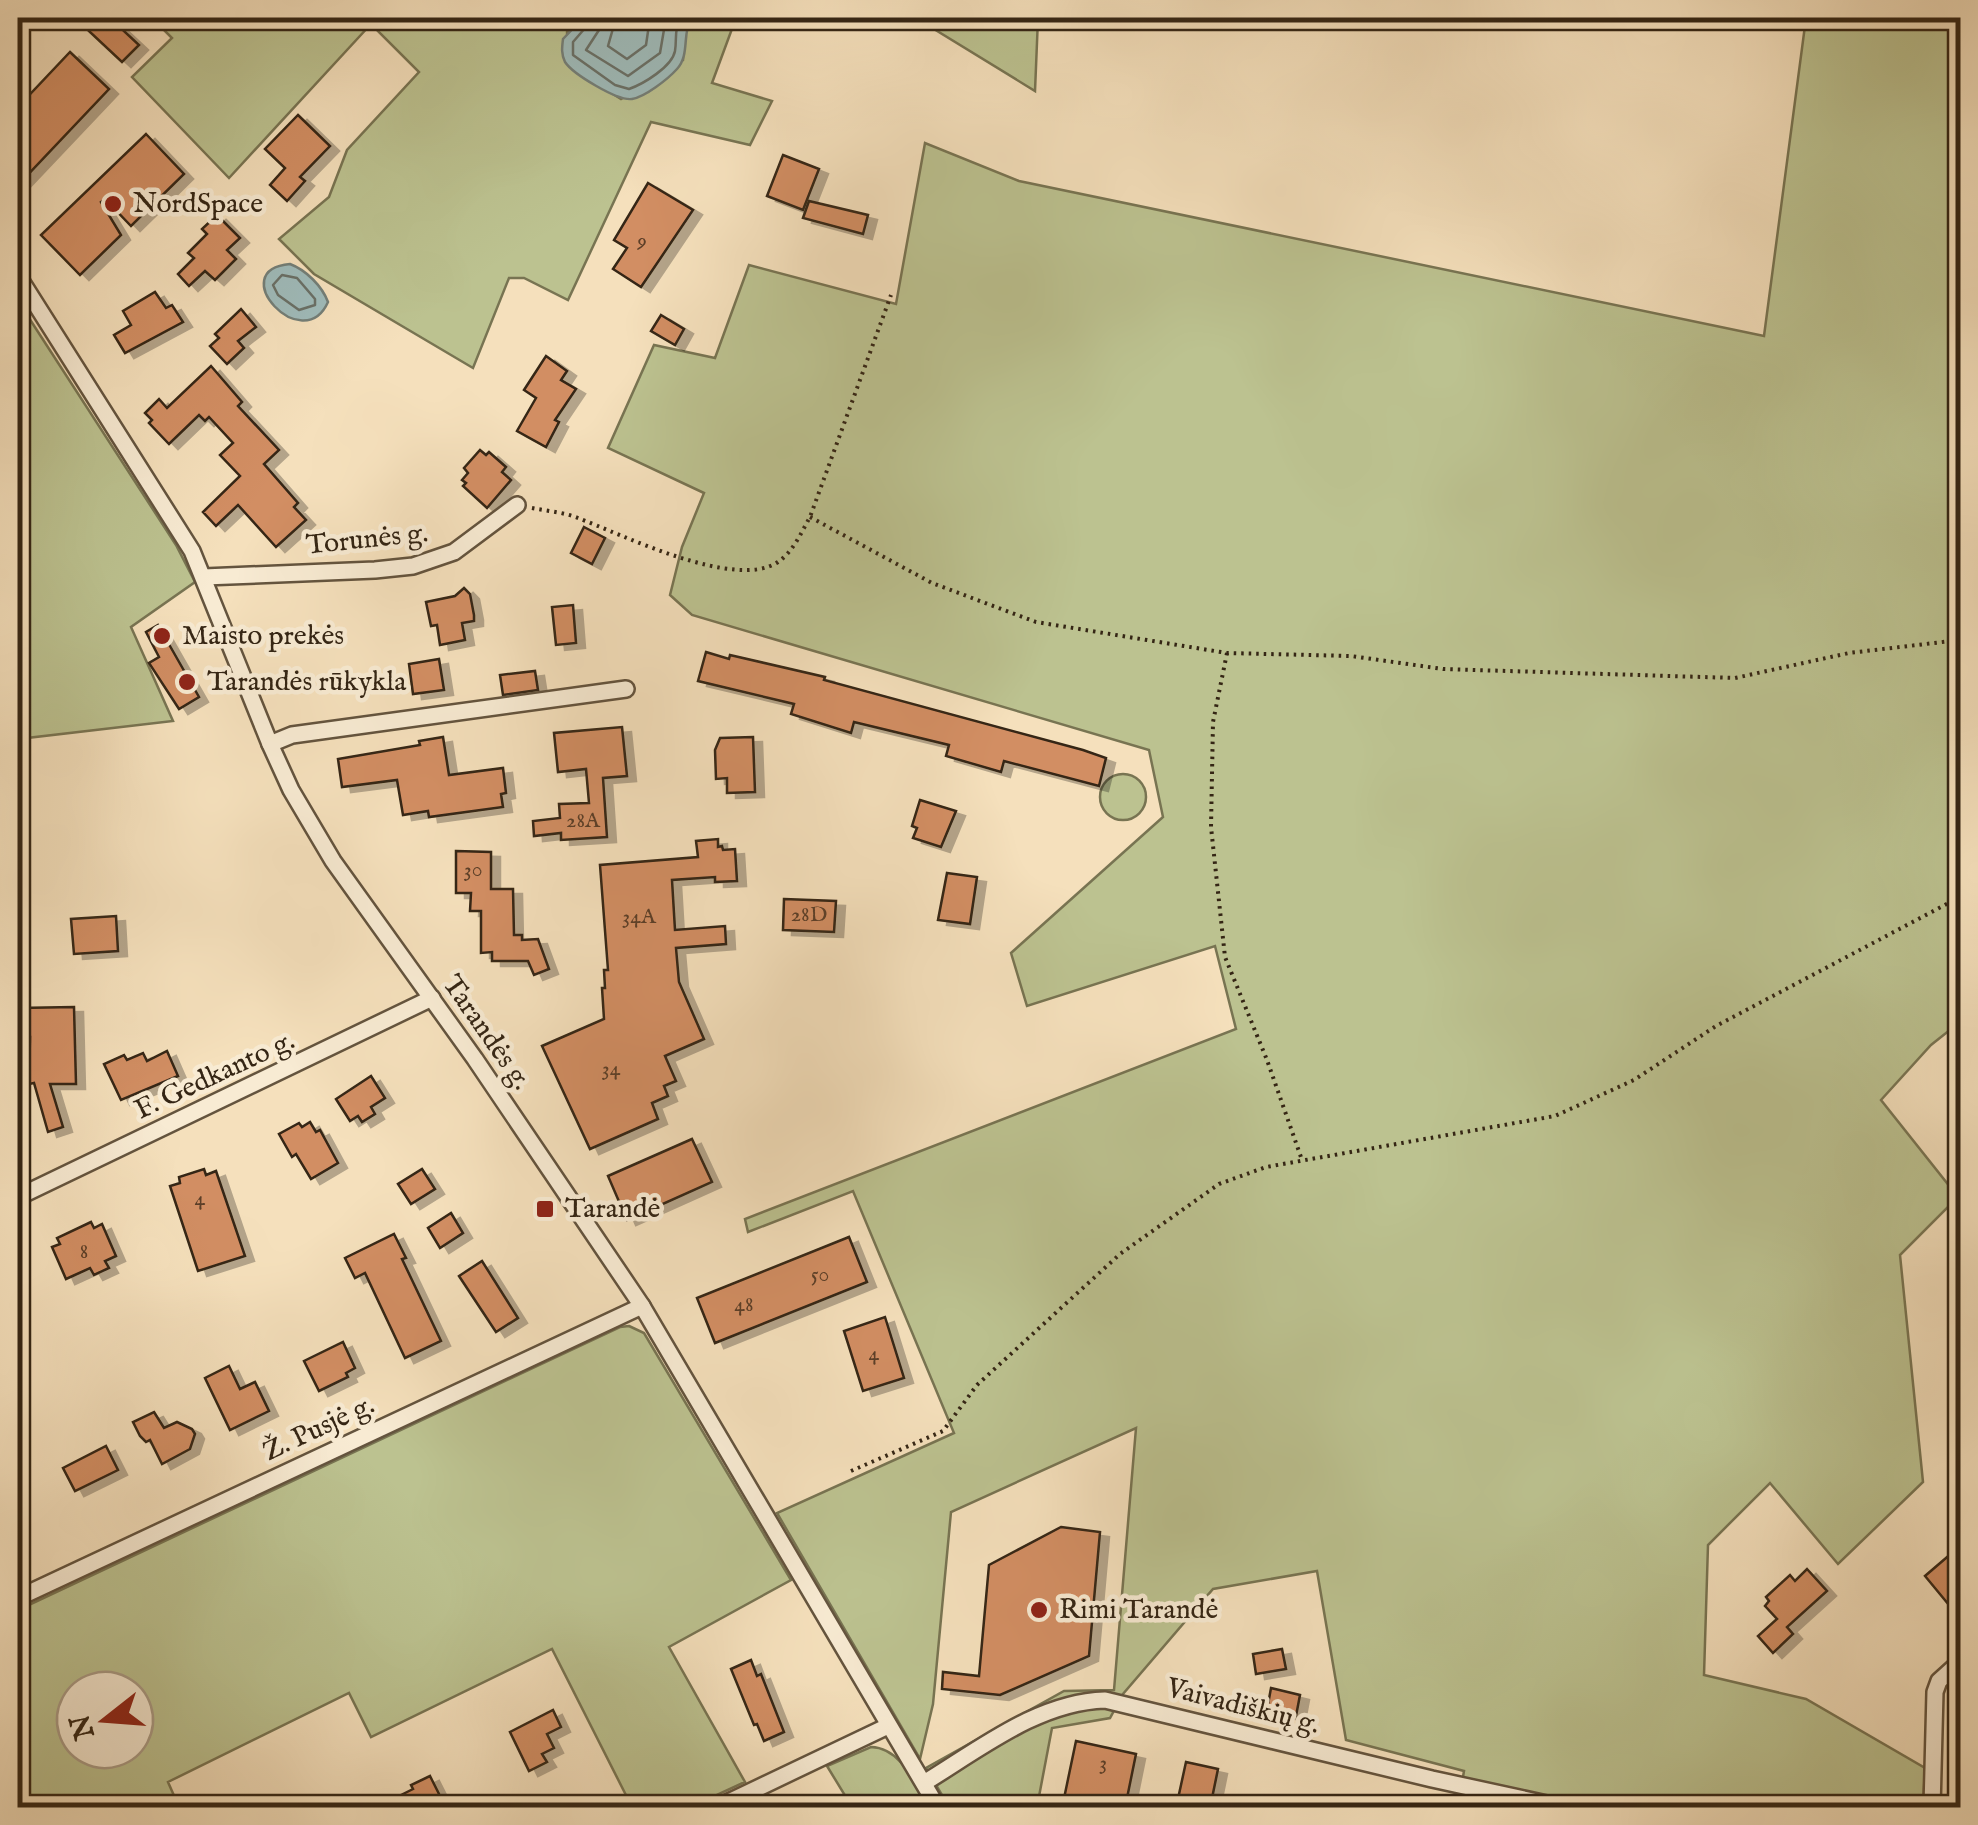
<svg xmlns="http://www.w3.org/2000/svg" width="1978" height="1825" viewBox="0 0 1978 1825" font-family="'IM FELL English',serif">
	<style>
		.green { fill: #bcc290; stroke: #787452; stroke-width: 2.5; fill-rule: evenodd }
		.water { fill: #9fbbba; stroke: #747f78; stroke-width: 2.5 }
		.lines { fill: none; stroke-linecap: round; stroke-linejoin: round }
		.shore { stroke: #6a7067; stroke-width: 2.5 }
		.building { fill: #d28e64; stroke: #342514; stroke-width: 2.5; filter: url(#shadow) }
		.street-casing { stroke: #64543e; stroke-width: 20 }
		.path { stroke: #342514; stroke-width: 4; stroke-dasharray: 2.5 5; stroke-linecap: butt }
		.street { stroke: #f8ebd3; stroke-width: 15 }
		.poi-dot { fill: #8f2418; stroke: #f8ebd3; stroke-width: 4 }
		.labels { text-anchor: middle; dominant-baseline: central; stroke-width: 9; stroke-linejoin: round; paint-order: stroke }
		.number-label { font-size: 22px; fill: #5c3f28 }
		.poi-label { font-size: 28px; fill: #342514; stroke: #f8ebd3; text-anchor: start }
		.street-label { font-size: 28px; fill: #342514; stroke: #f8ebd3 }
	</style>
	<defs>
		<filter id="shadow"><feDropShadow dx="9" dy="5" stdDeviation="0" flood-color="#0004"/></filter>
	</defs>
	<rect width="100%" height="100%" fill="#f5e0bc"/>
	<filter id="stains"><feTurbulence type="fractalNoise" baseFrequency=".002" numOctaves="4"/><feColorMatrix values="0 0 0 0 .2 0 0 0 0 .09 0 0 0 0 .02 0 0 0 .5 -.17"/></filter>
	<radialGradient id="worn" r=".72"><stop offset=".6" stop-color="#630" stop-opacity="0"/><stop offset="1" stop-color="#630" stop-opacity=".3"/></radialGradient>
	<g class="green">
		<path d="M152 18H583L567 32 569 66 621 99 683 60 684 35 691 18H736L712 83 772 101 750 145 651 122 568 300 524 278H509L473 368 314 274 279 239 329 197 347 150 419 72 371 24 229 178 132 77 172 38Z"/>
		<path d="M916 18H1038L1035 91Z"/>
		<path d="M1806 18H1960V1022L1931 1045 1881 1100 1958 1197 1900 1255 1923 1482 1838 1564 1770 1483 1708 1545 1704 1675 1806 1699 1925 1768 1923 1807H1458L1464 1771 1346 1740 1317 1571 1213 1589 1123 1694 1110 1718 1052 1728 1037 1807H949L926 1768 1064 1691 1114 1690 1136 1428 951 1512 933 1704 920 1759 777 1513 954 1433 853 1191 748 1232 745 1219 1236 1029 1215 946 1027 1006 1011 953 1163 817 1149 750 692 615 670 595 682 547 704 493 608 448 654 345 715 358 749 265 896 304 925 143 1019 181 1764 336Z"/>
		<path d="M18 301 176 545 195 582 131 627 173 721 18 739Z"/>
		<circle cx="1123" cy="797" r="23"/>
		<path d="M629 1326 644 1333 791 1580 669 1647 745 1782 691 1807H632L552 1649 371 1737 349 1693 168 1782 179 1807H18V1610L620 1327ZM135 1690V1750H75V1690Z"/>
		<path d="M871 1747C902 1748 914 1784 928 1807H852L827 1766Z"/>
	</g>
	<g class="water">
		<path d="M583 18H691C682 34 690 55 677 69 668 79 645 97 632 99 617 101 573 74 565 62 561 54 562 47 563 39Z"/>
		<path d="M290 264C306 270 322 286 328 302 303 358 223 270 290 264Z"/>
	</g>
	<g class="lines">
		<g class="shore">
			<path d="M588 18 586 27 573 42V55L615 85 629 89C643 84 672 67 675 51 677 39 674 30 680 18"/>
			<path d="M601 18 599 30 586 50 628 76 660 53 666 18"/>
			<path d="M616 18 608 46 627 59 646 45 650 18"/>
			<path d="M282 275 297 278 315 299V305L299 310 278 295 273 285Z"/>
		</g>
	</g>
	<g class="building">
		<path d="M75 18H110L139 45 122 62Z"/>
		<path d="M70 52 109 89 18 185V107Z"/>
		<path d="M298 115 330 146 300 177 305 181 287 201 270 185 285 168 265 149Z"/>
		<path d="M146 134 184 174 131 226 105 199 101 202 121 235 80 275 41 235Z"/>
		<path d="M783 155 819 169 803 210 767 196Z"/>
		<path d="M648 183 693 210 641 287 613 269 627 248 614 240Z"/>
		<path d="M809 201 868 215 863 234 803 218Z"/>
		<path d="M217 215 240 238 227 250 236 259 215 280 205 271 189 286 178 274 194 258 188 253 207 234 202 229Z"/>
		<path d="M155 292 166 308 172 305 183 322 125 353 114 335 131 325 123 311Z"/>
		<path d="M241 309 256 327 238 341 244 348 227 364 210 346 219 338 215 334Z"/>
		<path d="M661 315 684 329 675 345 651 331Z"/>
		<path d="M546 356 567 371 561 380 576 389 555 420 559 422 546 447 517 431 536 398 524 390Z"/>
		<path d="M211 366 242 402 238 406 279 450 264 464 298 503 294 507 306 520 276 547 238 505 216 526 203 512 240 476 220 455 233 443 209 417 205 421 199 415 169 444 149 423 152 420 145 413 159 399 167 408Z"/>
		<path d="M480 450 486 455 489 452 506 467 502 472 511 480 487 508 463 486 466 483 462 480 468 473 464 468Z"/>
		<path d="M584 527 605 538 592 564 571 553Z"/>
		<path d="M464 588 470 594 474 615V621L462 623 465 640 440 645 437 625 431 626 426 602 455 596Z"/>
		<path d="M573 605 576 643 556 645 552 607Z"/>
		<path d="M158 625 199 697 179 709 149 663 159 657 146 632Z"/>
		<path d="M706 652 729 659 730 655 825 677 824 680 1083 750 1106 758 1099 786 1004 761 1001 772 946 756 949 745 854 722 851 733 791 714 794 704 698 681Z"/>
		<path d="M439 659 444 690 413 694 409 664Z"/>
		<path d="M535 671 538 690 503 695 500 675Z"/>
		<path d="M622 727 627 776 603 778 607 837 561 840V833L534 836 533 821 560 818 559 804 589 803 586 769 558 772 554 733Z"/>
		<path d="M443 737 449 775 503 768 506 793 501 794 503 807 429 817 428 811 403 815 397 780 342 787 338 759 420 745 419 741Z"/>
		<path d="M753 737 755 792 727 793V778L716 779 715 750 720 738Z"/>
		<path d="M920 800 956 811 941 847 913 838 917 828 912 826Z"/>
		<path d="M718 839V847L722 846 723 850 735 849 737 881 715 882V877L672 880 675 930 725 926 726 944 676 948 679 982 704 1039 665 1056 676 1081 664 1086 668 1096 652 1103 658 1119 590 1149 542 1046 604 1019 602 988H605L604 970H608L600 865 698 857 696 841Z"/>
		<path d="M456 851 491 852V889H513L514 935H522V940L538 939 549 969 534 975 528 961H492V952L481 953V911H470L471 893H456Z"/>
		<path d="M947 873 977 877 970 924 938 920Z"/>
		<path d="M784 899 836 901 834 932 783 930Z"/>
		<path d="M116 916 118 951 74 954 71 919Z"/>
		<path d="M74 1007 76 1084H50L63 1127 48 1132 34 1083 29 1084 30 1037H18V1008Z"/>
		<path d="M167 1051 178 1076 121 1100 104 1064 124 1055 127 1060 143 1053 147 1061Z"/>
		<path d="M371 1076 385 1098 371 1107 375 1114 362 1122 358 1116 350 1121 336 1099Z"/>
		<path d="M310 1122 316 1132 320 1130 338 1163 311 1179 296 1154 292 1157 279 1134 299 1123 302 1127Z"/>
		<path d="M692 1139 712 1182 627 1220 608 1176Z"/>
		<path d="M204 1169 206 1175 216 1171 245 1256 198 1271 170 1186 180 1183 179 1177Z"/>
		<path d="M422 1169 435 1189 411 1204 398 1184Z"/>
		<path d="M451 1213 463 1233 440 1248 428 1228Z"/>
		<path d="M91 1222 94 1228 102 1224 116 1256 105 1261 109 1268 94 1275 90 1268 66 1279 52 1247 60 1244 57 1238Z"/>
		<path d="M394 1234 406 1258 402 1259 441 1341 405 1358 365 1273 355 1278 345 1258Z"/>
		<path d="M849 1237 867 1282 715 1343 697 1298Z"/>
		<path d="M482 1261 518 1318 496 1332 459 1276Z"/>
		<path d="M885 1317 904 1378 863 1391 844 1331Z"/>
		<path d="M343 1342 355 1368 346 1373 348 1377 319 1391 304 1361Z"/>
		<path d="M229 1366 240 1389 255 1382 269 1411 230 1430 205 1378Z"/>
		<path d="M154 1412 164 1428 177 1422 192 1429 195 1434 190 1449 162 1464 150 1440 146 1442 140 1436 133 1422Z"/>
		<path d="M106 1446 118 1470 75 1491 63 1468Z"/>
		<path d="M1061 1527 1100 1532 1089 1656 1000 1695 942 1689 943 1672 979 1676 989 1565Z"/>
		<path d="M1960 1546V1596L1949 1605 1925 1576Z"/>
		<path d="M1807 1569 1827 1591 1787 1627 1793 1634 1773 1653 1758 1636 1777 1619 1765 1606 1769 1601 1766 1597 1790 1575 1795 1581Z"/>
		<path d="M1282 1649 1286 1669 1256 1674 1253 1654Z"/>
		<path d="M751 1660 757 1676 761 1674 784 1732 764 1741 757 1724 754 1725 731 1669Z"/>
		<path d="M1271 1688 1300 1695 1296 1716 1267 1710Z"/>
		<path d="M553 1710 561 1727 547 1734 554 1748 542 1754 547 1762 529 1771 510 1732Z"/>
		<path d="M1076 1741 1136 1754 1125 1808H1062Z"/>
		<path d="M1186 1762 1218 1769 1210 1808H1176Z"/>
		<path d="M430 1776 443 1802 431 1808H375L413 1789 411 1785Z"/>
	</g>
	<g class="lines">
		<g class="street-casing">
			<g id="street">
				<path d="M18 21 21 18"/>
				<path d="M18 276 192 551 270 744 291 790 333 861 475 1059 642 1306 938 1808"/>
				<path d="M204 577 375 570 413 566 454 552 517 505"/>
				<path d="M270 744 292 735 626 689"/>
				<path d="M18 1197 432 998"/>
				<path d="M18 1598 642 1306"/>
				<path d="M924 1783C980 1749 1038 1702 1105 1700L1432 1779 1565 1808"/>
				<path d="M716 1808 888 1726"/>
				<path d="M1932 1808 1935 1692 1939 1681 1960 1662"/>
			</g>
		</g>
		<g class="path">
			<path d="M532 508C547 511 563 512 578 518 621 534 735 591 778 562 793 552 801 533 810 517L891 295"/>
			<path d="M810 517 932 583 1036 622 1227 653 1351 656 1443 669 1735 678 1849 653 1960 640"/>
			<path d="M1227 653 1213 722 1211 827 1225 957 1267 1060 1302 1160"/>
			<path d="M851 1471 943 1431 977 1385 1120 1254 1219 1184 1266 1167 1555 1116 1634 1080 1716 1026 1960 897"/>
		</g>
		<use href="#street" class="street"/>
	</g>
	<g class="poi-dot">
		<circle cx="113" cy="204" r="10"/>
		<circle cx="162" cy="636" r="10"/>
		<circle cx="187" cy="682" r="10"/>
		<rect x="535" y="1199" width="20" height="20" rx="5"/>
		<circle cx="1039" cy="1610" r="10"/>
	</g>
	<g class="labels">
		<g class="number-label">
			<text x="642" y="241">9</text>
			<text x="583" y="821">28A</text>
			<text x="473" y="870">30</text>
			<text x="809" y="915">28D</text>
			<text x="639" y="917">34A</text>
			<text x="611" y="1069">34</text>
			<text x="200" y="1199">4</text>
			<text x="84" y="1252">8</text>
			<text x="820" y="1275">50</text>
			<text x="744" y="1305">48</text>
			<text x="874" y="1354">4</text>
			<text x="1103" y="1763">3</text>
		</g>
		<g class="poi-label">
			<text x="133" y="204">NordSpace</text>
			<text x="182" y="636">Maisto prekės</text>
			<text x="207" y="682">Tarandės rūkykla</text>
			<text x="565" y="1209">Tarandė</text>
			<text x="1059" y="1610">Rimi Tarandė</text>
		</g>
		<g class="street-label">
			<text transform="translate(367 540) rotate(-6)">Torunės g.</text>
			<text transform="translate(486 1033) rotate(55)">Tarandės g.</text>
			<text transform="translate(215 1076) rotate(-25)">F. Gedkanto g.</text>
			<text transform="translate(319 1429) rotate(-25)">Ž. Pusjė g.</text>
			<text transform="translate(1243 1707) rotate(14)">Vaivadiškių g.</text>
		</g>
	</g>
	<rect width="1978" height="1825" fill="none" stroke="#f5e0bc" stroke-width="60"/>
	<rect x="20" y="20" width="1938" height="1785" fill="none" stroke="#342514" stroke-width="5"/>
	<rect x="30" y="30" width="1918" height="1765" fill="none" stroke="#342514" stroke-width="2.5"/>
	<g transform="translate(105 1720) rotate(253)"><circle r="48" fill="#f8ebd3" stroke="#aa9c87" stroke-width="2.5"/>
	<path d="M0-8L18 38L0 25L-18 38Z" fill="#8f2418"/>
	<text y="-15" font-size="28" font-weight="bold" text-anchor="middle" fill="#342514">N</text>
	</g>
	<rect width="100%" height="100%" filter="url(#stains)"/>
	<rect width="100%" height="100%" fill="url(#worn)"/>
</svg>
